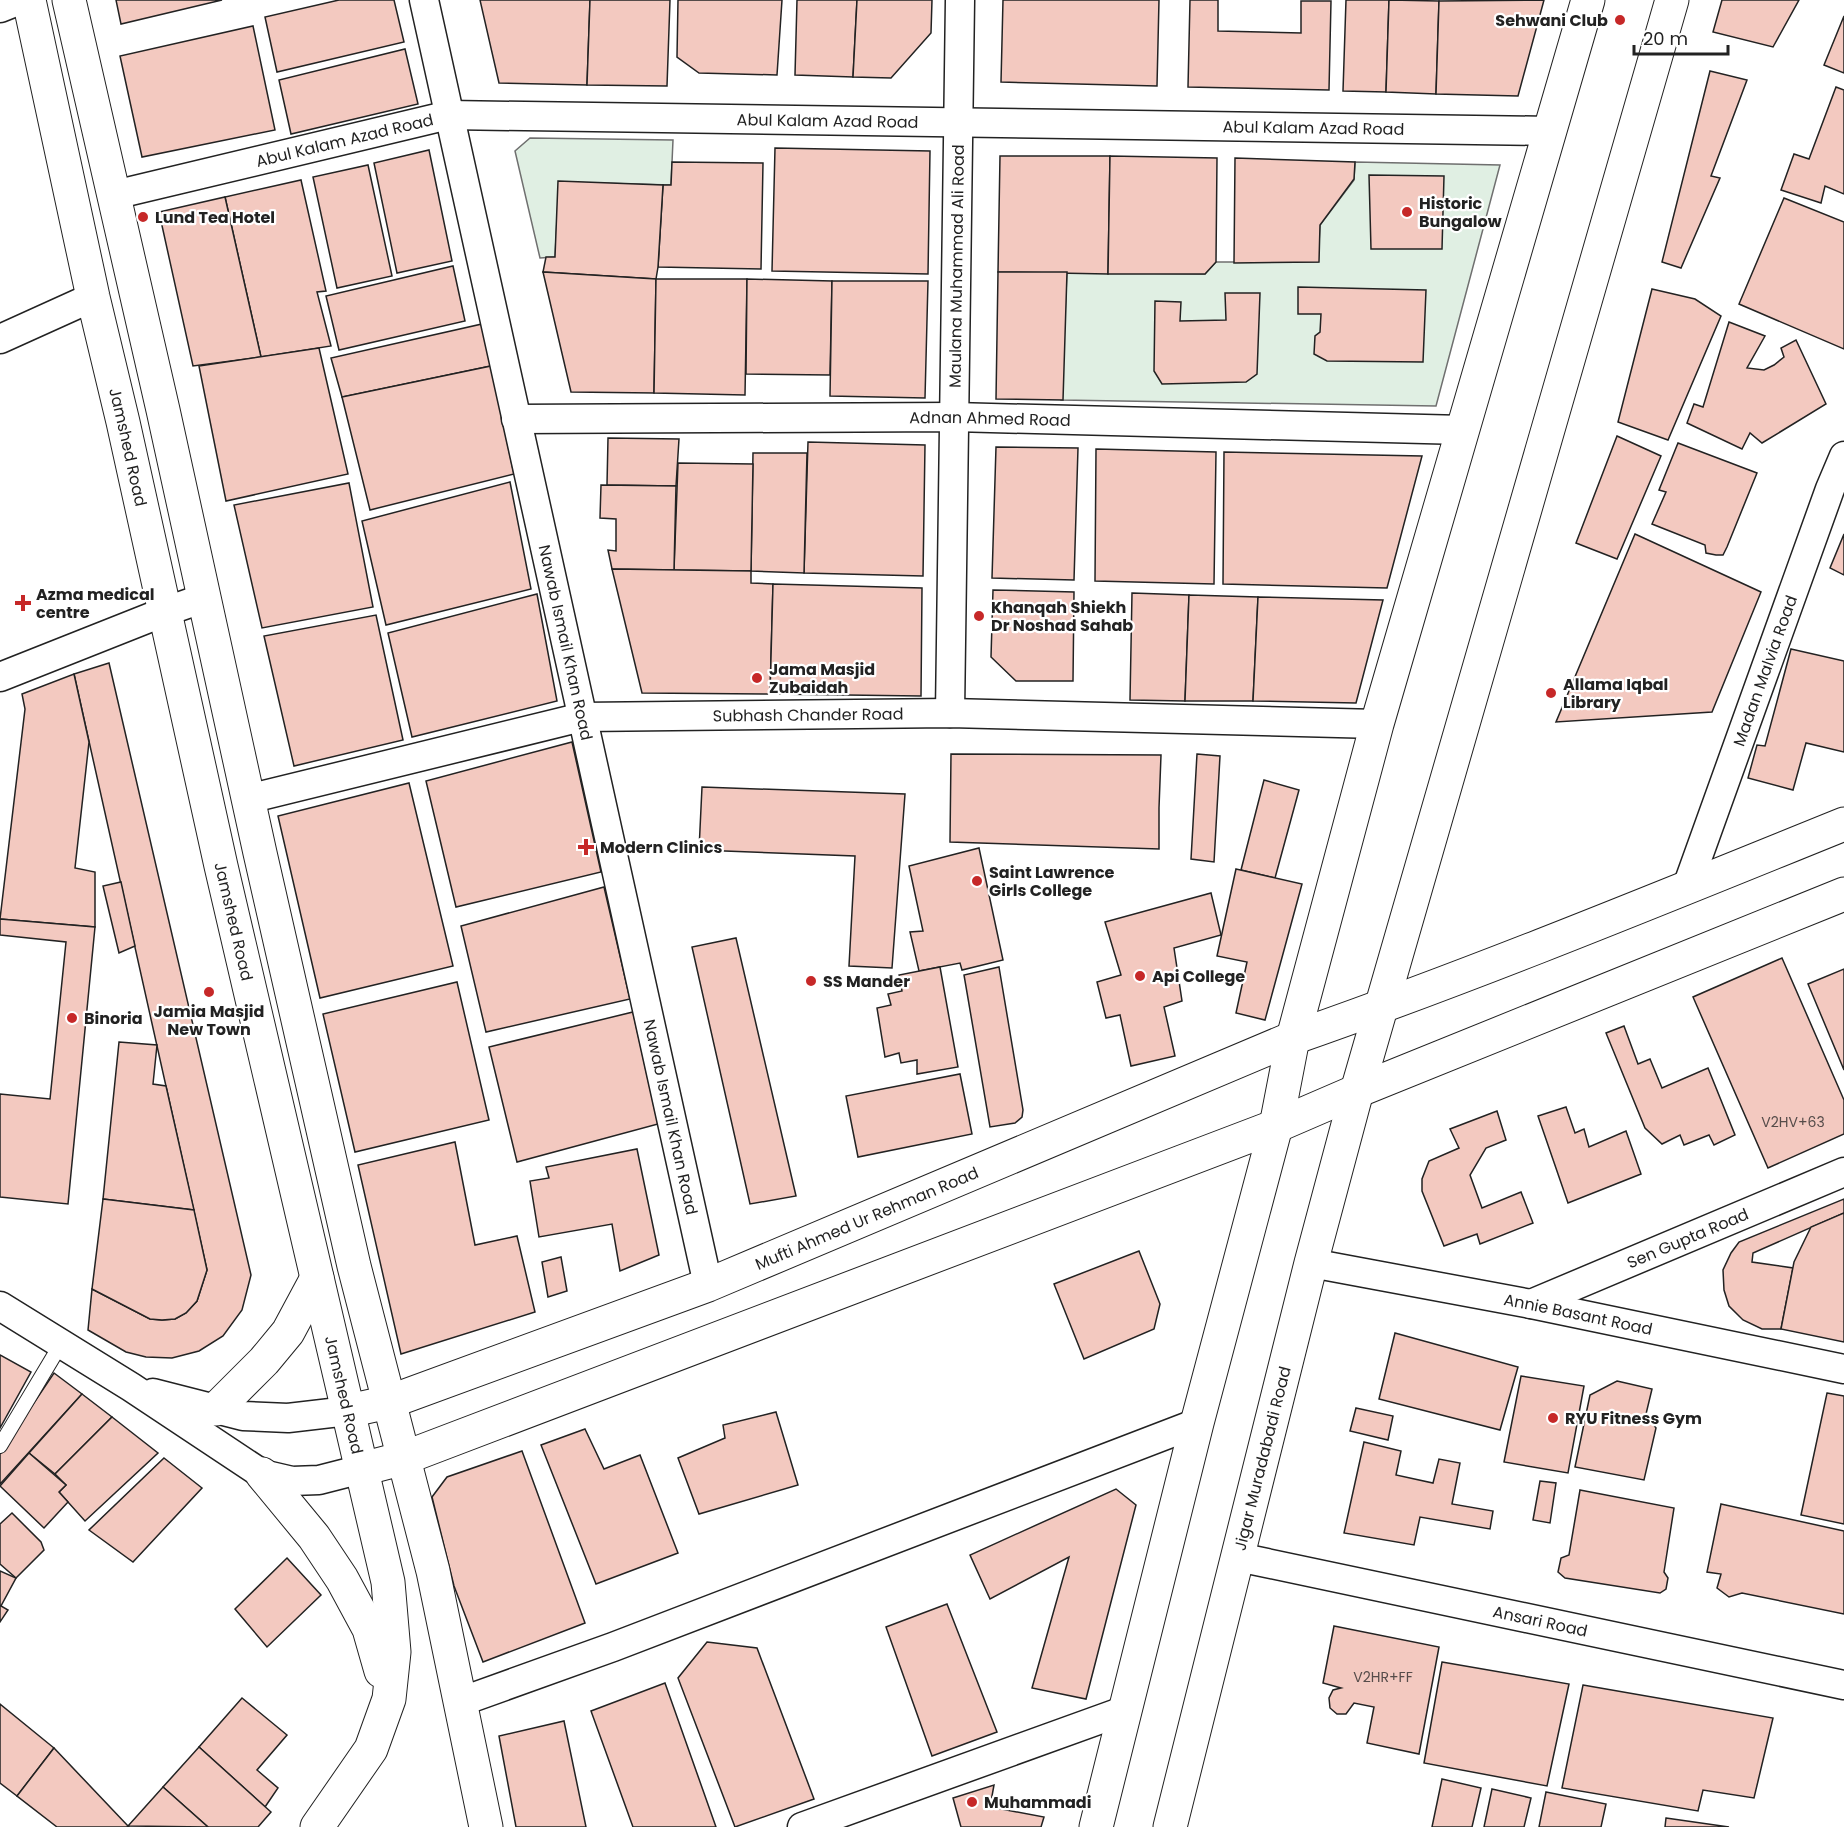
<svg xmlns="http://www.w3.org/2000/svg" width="1844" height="1827" viewBox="0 0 1844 1827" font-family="Poppins,sans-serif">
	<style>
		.green { fill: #e0efe3; stroke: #6f6f6f; stroke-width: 1.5 }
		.building { fill: #f3c9c0; stroke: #222; stroke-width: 1.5 }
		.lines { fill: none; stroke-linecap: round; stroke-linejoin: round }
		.service-casing { stroke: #222; stroke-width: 16 }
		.minor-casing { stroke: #222; stroke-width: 31 }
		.tertiary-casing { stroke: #222; stroke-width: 35 }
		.secondary-casing { stroke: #222; stroke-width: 35 }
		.service { stroke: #fff; stroke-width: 14 }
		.minor { stroke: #fff; stroke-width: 28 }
		.tertiary { stroke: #fff; stroke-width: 33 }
		.secondary { stroke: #fff; stroke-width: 33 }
		.poi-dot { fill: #c62828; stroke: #fff; stroke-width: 2 }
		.labels { text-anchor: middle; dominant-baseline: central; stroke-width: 4.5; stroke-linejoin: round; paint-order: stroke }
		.number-label { font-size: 14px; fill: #564c4a }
		.poi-label { font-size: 16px; font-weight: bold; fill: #222; stroke: #fff; text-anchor: start }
		.street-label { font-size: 16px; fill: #222; stroke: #fff }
	</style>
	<rect width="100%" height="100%" fill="#fff"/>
	<g class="green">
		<path d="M530 138 673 140 671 185 559 182 555 257 540 258 515 151Z"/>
		<path d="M1355 162 1500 165 1436 406 1061 400 1067 272 1205 274 1216 262H1318L1320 225 1354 180Z"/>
	</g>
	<g class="building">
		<path d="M116 0H222L121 24Z"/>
		<path d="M339 0H394L404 42 277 72 265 17Z"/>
		<path d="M480 0H590L587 85 499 83Z"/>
		<path d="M590 0H670L667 86 587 85Z"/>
		<path d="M678 0H782L777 75 699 73 677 57Z"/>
		<path d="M797 0H857L853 77 795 75Z"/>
		<path d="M857 0H932L931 33 891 78 853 77Z"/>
		<path d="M1003 0H1159L1157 86 1001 82Z"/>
		<path d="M1190 0H1218V31L1301 33V1H1331L1329 90 1188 87Z"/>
		<path d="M1346 0H1389L1386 92 1343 91Z"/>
		<path d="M1389 0 1439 1 1436 94 1386 92Z"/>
		<path d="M1544 0 1518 96 1436 94 1439 1Z"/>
		<path d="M1722 0H1799L1773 47 1713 32Z"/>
		<path d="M1844 16V73L1824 65Z"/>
		<path d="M253 26 275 130 142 157 120 56Z"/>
		<path d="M405 49 418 104 291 134 279 80Z"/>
		<path d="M1710 71 1747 80 1711 176 1720 178 1681 268 1662 262Z"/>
		<path d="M1836 87 1844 90V194L1825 186 1821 203 1781 190 1794 154 1809 159Z"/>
		<path d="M775 148 930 151 928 274 772 271Z"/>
		<path d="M429 150 452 261 397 273 374 163Z"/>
		<path d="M1000 156H1110L1108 274 998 272Z"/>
		<path d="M1110 156 1217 158 1216 262 1205 274H1108Z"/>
		<path d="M1235 158 1355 162 1354 179 1320 225 1319 262 1234 263Z"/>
		<path d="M672 162 763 163 761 269 658 267 663 185H671Z"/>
		<path d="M368 165 392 276 337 288 313 177Z"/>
		<path d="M1369 175 1444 176 1442 249H1371Z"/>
		<path d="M301 180 326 291 317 292 331 346 261 357 225 197Z"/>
		<path d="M558 181 663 185 658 267 656 279 543 272 546 257H555Z"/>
		<path d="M225 197 261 357 193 366 159 212Z"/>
		<path d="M1784 198 1844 222V349L1739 304Z"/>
		<path d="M453 266 465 321 339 350 326 296Z"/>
		<path d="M543 272 656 279 654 393 571 392Z"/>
		<path d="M998 272H1067L1063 400 996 399Z"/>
		<path d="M656 279H747L745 395 654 393Z"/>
		<path d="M747 279 832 281 830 375 746 374Z"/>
		<path d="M832 281H928L925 398 830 396Z"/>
		<path d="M1298 287 1426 290 1423 362 1327 361 1314 354 1315 336 1320 332 1321 314H1298Z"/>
		<path d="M1652 289 1695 299 1721 316 1668 440 1618 422Z"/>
		<path d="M1225 293H1260L1257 374 1246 382 1162 384 1154 371 1155 301 1181 302 1180 321 1226 320Z"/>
		<path d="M1729 322 1765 336 1747 368 1764 370 1774 365 1784 357 1781 348 1796 340 1826 404 1762 443 1750 433 1742 449 1687 423 1694 404 1703 407Z"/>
		<path d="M482 324 491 366 342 397 331 358Z"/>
		<path d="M319 348 348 474 226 501 199 366Z"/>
		<path d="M491 366 514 474 370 510 342 397Z"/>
		<path d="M1617 436 1661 456 1617 559 1576 543Z"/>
		<path d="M608 438 679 439 676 486 607 485Z"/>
		<path d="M808 442 925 445 923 576 804 573Z"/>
		<path d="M1678 443 1757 473 1727 547 1723 555H1716L1706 553 1705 545 1652 524 1666 492 1659 490Z"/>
		<path d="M996 447 1078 448 1074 580 992 578Z"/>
		<path d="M1096 449 1216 452 1214 584 1095 581Z"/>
		<path d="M1224 452 1422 456 1387 588 1223 584Z"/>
		<path d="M753 453H807L804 573 751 571Z"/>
		<path d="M678 463 753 464 751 571 674 570Z"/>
		<path d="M510 482 531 589 386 625 362 521Z"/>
		<path d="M349 483 373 607 262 628 234 505Z"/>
		<path d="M601 485 676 486 674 570 612 569 608 550 616 551V519L600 518Z"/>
		<path d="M1635 534 1761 592 1712 712 1556 722Z"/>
		<path d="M1844 534V575L1830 568Z"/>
		<path d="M612 569 751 571V583L773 584 770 694 642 693Z"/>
		<path d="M773 584 922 588 921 696 770 694Z"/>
		<path d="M993 590 1074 592 1073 681H1016L991 657Z"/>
		<path d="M1132 593 1189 595 1185 701 1130 700Z"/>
		<path d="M537 594 557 701 412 737 388 633Z"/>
		<path d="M1189 595 1258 597 1253 701H1185Z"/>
		<path d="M1258 597 1383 600 1356 703 1253 701Z"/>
		<path d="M376 615 403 740 294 766 264 636Z"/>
		<path d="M1791 649 1844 661V752L1806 743 1793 790 1748 778 1757 745 1765 746Z"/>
		<path d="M109 663 251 1275 242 1310 223 1336 199 1351 172 1358 146 1357 126 1352 88 1330 92 1289 150 1319 162 1320 175 1319 186 1313 197 1301 207 1270 74 674Z"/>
		<path d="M74 674 89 742 75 868 95 872V927L0 919 25 709 22 694Z"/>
		<path d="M572 742 601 872 456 907 426 781Z"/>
		<path d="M951 754 1161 755 1159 808V849L950 842Z"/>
		<path d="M1197 754 1220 756 1214 862 1191 859Z"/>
		<path d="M1264 780 1299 790 1275 878 1241 870Z"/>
		<path d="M409 783 453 966 320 998 278 816Z"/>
		<path d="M702 787 905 794 892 968 849 966 855 856 699 850Z"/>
		<path d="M979 848 1003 960 962 970 960 963 919 971 910 932 923 931 909 866Z"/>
		<path d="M1236 869 1302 884 1265 1020 1236 1013 1247 962 1217 956Z"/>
		<path d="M121 882 135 946 119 953 103 886Z"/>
		<path d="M604 887 630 999 486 1032 461 926Z"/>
		<path d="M1211 893 1221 935 1174 948 1182 1001 1164 1007 1175 1056 1131 1066 1120 1015 1106 1018 1097 982 1121 975 1105 922Z"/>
		<path d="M0 919 95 927 68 1204 0 1197V1094L50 1099 66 942 0 935Z"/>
		<path d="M736 938 796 1196 750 1204 692 947Z"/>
		<path d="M1782 958 1844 1100V1134L1768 1168 1693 997Z"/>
		<path d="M940 967 958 1067 917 1074V1060L901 1063 899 1053 885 1057 877 1008 891 1005 888 994 902 991 899 975Z"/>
		<path d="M999 967 1023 1110 1022 1117 1015 1123 990 1127 964 975Z"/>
		<path d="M1844 969V1070L1808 984Z"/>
		<path d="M457 982 489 1120 355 1152 323 1014Z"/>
		<path d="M633 1012 658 1124 517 1162 489 1047Z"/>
		<path d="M1624 1026 1638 1064 1650 1059 1662 1088 1708 1068 1735 1135 1714 1145 1709 1135 1684 1145 1680 1135 1662 1144 1645 1128 1606 1033Z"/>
		<path d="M119 1042 157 1045 153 1084 166 1086 194 1210 103 1199Z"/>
		<path d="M960 1074 972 1134 858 1157 846 1096Z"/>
		<path d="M1566 1107 1575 1133 1584 1129 1589 1147 1626 1131 1641 1174 1568 1203 1538 1116Z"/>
		<path d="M1497 1111 1506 1140 1486 1148 1470 1175 1482 1208 1521 1192 1533 1223 1480 1244 1477 1234 1444 1246 1422 1191V1179L1429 1161 1459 1148 1450 1129Z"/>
		<path d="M455 1142 475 1245 517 1236 535 1312 401 1354 358 1165Z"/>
		<path d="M637 1149 659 1255 620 1271 612 1224 539 1237 530 1181 549 1178 546 1167Z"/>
		<path d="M103 1199 194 1210 207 1270 197 1301 186 1313 175 1319 162 1320 150 1319 92 1289Z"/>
		<path d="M1844 1199V1213L1753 1253 1752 1262 1793 1268 1781 1329H1762L1743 1320 1729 1306 1724 1290 1723 1270 1731 1253 1739 1242Z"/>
		<path d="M1844 1213V1342L1781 1329 1794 1262 1811 1227Z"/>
		<path d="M1139 1251 1160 1304 1154 1329 1084 1359 1054 1284Z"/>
		<path d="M561 1257 567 1291 548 1297 542 1262Z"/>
		<path d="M1395 1333 1518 1367 1500 1430 1379 1399Z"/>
		<path d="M0 1355 31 1372 0 1428Z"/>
		<path d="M54 1373 82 1394 0 1484V1453Z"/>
		<path d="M1521 1376 1584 1386 1568 1473 1504 1462Z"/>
		<path d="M1617 1381 1652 1389 1646 1414 1656 1428 1644 1480 1575 1467 1590 1395Z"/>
		<path d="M1827 1393 1844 1396V1524L1801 1515Z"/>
		<path d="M82 1394 112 1417 55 1474 29 1453Z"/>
		<path d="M1356 1408 1393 1416 1388 1440 1350 1431Z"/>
		<path d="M776 1412 798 1485 699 1514 678 1458 725 1438 723 1425Z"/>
		<path d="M112 1417 158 1453 85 1521 59 1492 66 1485 55 1474Z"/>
		<path d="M585 1429 604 1469 640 1455 678 1553 596 1584 541 1445Z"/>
		<path d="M1364 1442 1401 1451 1396 1475 1433 1483 1439 1459 1460 1463 1452 1504 1493 1511 1490 1529 1420 1517 1414 1545 1344 1533Z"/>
		<path d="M522 1451 585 1623 483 1662 454 1586 432 1497 447 1477Z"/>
		<path d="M29 1453 66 1485 59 1492 68 1502 44 1528 0 1486Z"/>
		<path d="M164 1458 202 1488 133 1562 89 1530Z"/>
		<path d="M1540 1481 1556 1483 1550 1523 1533 1520Z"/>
		<path d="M1116 1489 1136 1505 1086 1699 1032 1688 1069 1557 990 1599 970 1555Z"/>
		<path d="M1580 1490 1674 1508 1664 1572 1668 1578 1666 1589 1660 1593 1565 1578 1558 1572 1561 1558 1569 1555Z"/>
		<path d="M1721 1504 1844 1531V1614L1742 1593 1729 1597 1717 1588 1721 1574 1707 1572Z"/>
		<path d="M12 1513 41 1542 44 1550 16 1578 0 1564V1524Z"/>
		<path d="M287 1558 321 1595 267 1647 235 1609Z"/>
		<path d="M0 1571 16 1578 1 1606 8 1610 0 1622Z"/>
		<path d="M947 1604 997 1732 932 1756 886 1627Z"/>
		<path d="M1334 1626 1439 1647 1419 1754 1367 1743 1374 1707 1354 1703 1346 1714H1337L1330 1708 1329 1698 1333 1690 1341 1688 1323 1683Z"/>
		<path d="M707 1642 757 1648 814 1799 735 1827 678 1678Z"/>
		<path d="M1442 1662 1569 1684 1547 1786 1424 1763Z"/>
		<path d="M665 1683 716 1827H633L591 1711Z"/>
		<path d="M1583 1685 1773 1718 1754 1798 1703 1790 1698 1811 1562 1788Z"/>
		<path d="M242 1698 287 1735 257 1770 278 1788 265 1807 199 1747Z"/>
		<path d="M0 1704 54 1748 17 1796 0 1783Z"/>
		<path d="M564 1721 586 1827H516L499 1736Z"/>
		<path d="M199 1747 271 1812 258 1827H208L163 1787Z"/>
		<path d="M54 1748 128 1826 129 1827H57L17 1796Z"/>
		<path d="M1442 1779 1481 1788 1472 1827H1432Z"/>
		<path d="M994 1785 990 1807 1044 1817 1041 1827H961L953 1798Z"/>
		<path d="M163 1787 208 1827 128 1826Z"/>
		<path d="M1492 1789 1531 1798 1524 1827H1484Z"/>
		<path d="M1546 1792 1606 1804 1601 1827H1539Z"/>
		<path d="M1666 1818 1729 1827H1665Z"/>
	</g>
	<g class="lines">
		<g class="service-casing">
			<path id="service" d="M0 1446 61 1344"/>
		</g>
		<g class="minor-casing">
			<g id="minor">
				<path id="s1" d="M424 0 708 1285"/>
				<path d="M0 8 20 0"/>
				<path id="s2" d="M114 195 449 115 1550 131"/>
				<path d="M0 339 93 297"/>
				<path id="s3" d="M516 419 954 417 1463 430"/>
				<path d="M0 677 164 612 204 598"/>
				<path id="s4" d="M950 713 960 0"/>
				<path id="s5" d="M248 799 582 717 950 713 1377 724"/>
				<path id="s6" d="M1687 887 1830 489 1844 456"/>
				<path id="s7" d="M1311 1263 1531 1304 1844 1369"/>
				<path id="s8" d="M1531 1304 1844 1172"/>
				<path d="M0 1306 131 1387 262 1474 292 1481 319 1480 362 1469"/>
				<path d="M153 1393 243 1416 288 1418 348 1411"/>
				<path id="s9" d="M1238 1557 1844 1685"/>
				<path d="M460 1702 613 1647 1197 1423"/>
				<path d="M802 1827 1126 1710"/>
			</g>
		</g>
		<g class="tertiary-casing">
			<g id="tertiary">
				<path id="s10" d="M348 1411 389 1402 708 1285 1293 1038C1479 973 1661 898 1844 824"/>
				<path d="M362 1469 404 1458 1276 1126 1357 1091 1844 894"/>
				<path d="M1096 1827 1197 1423 1276 1126 1293 1038 1377 724 1588 0"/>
				<path id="s11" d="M1170 1827 1311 1263 1357 1091 1672 0"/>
			</g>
		</g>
		<g class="secondary-casing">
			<g id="secondary">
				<path id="s12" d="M29 0 93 297 123 422 221 866 388 1582 394 1652 389 1699 371 1749 317 1827"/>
				<path d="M69 0 163 410 260 853 354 1266 433 1571 486 1827"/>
				<path d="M216 1409 264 1361 288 1332 317 1278"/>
				<path d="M262 1474 314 1537 342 1579 369 1629 381 1671"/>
			</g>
		</g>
		<use href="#service" class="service"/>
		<use href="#minor" class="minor"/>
		<use href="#tertiary" class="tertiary"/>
		<use href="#secondary" class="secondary"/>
	</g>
	<g class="poi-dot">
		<circle cx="1620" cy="20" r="6"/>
		<circle cx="1407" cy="212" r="6"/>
		<circle cx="143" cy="217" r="6"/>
		<path d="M20 594h6v6h6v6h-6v6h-6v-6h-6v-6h6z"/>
		<circle cx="979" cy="616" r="6"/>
		<circle cx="757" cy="678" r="6"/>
		<circle cx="1551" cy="693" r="6"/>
		<path d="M583 838h6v6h6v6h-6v6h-6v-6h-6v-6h6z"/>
		<circle cx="977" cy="881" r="6"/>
		<circle cx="1140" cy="976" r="6"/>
		<circle cx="811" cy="981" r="6"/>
		<circle cx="209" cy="992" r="6"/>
		<circle cx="72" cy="1018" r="6"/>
		<circle cx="1553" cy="1418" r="6"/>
		<circle cx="972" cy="1802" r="6"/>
	</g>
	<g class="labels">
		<g class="number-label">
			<text x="1793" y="1122">V2HV+63</text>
			<text x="1383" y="1677">V2HR+FF</text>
		</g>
		<g class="poi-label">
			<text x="1608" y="20" text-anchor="end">Sehwani Club</text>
			<text x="1419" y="203">Historic<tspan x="1419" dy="18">Bungalow</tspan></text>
			<text x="155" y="217">Lund Tea Hotel</text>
			<text x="36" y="594">Azma medical<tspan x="36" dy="18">centre</tspan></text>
			<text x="991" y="607">Khanqah Shiekh<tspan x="991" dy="18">Dr Noshad Sahab</tspan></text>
			<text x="769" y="669">Jama Masjid<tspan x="769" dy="18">Zubaidah</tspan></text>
			<text x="1563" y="684">Allama Iqbal<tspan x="1563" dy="18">Library</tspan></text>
			<text x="600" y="847">Modern Clinics</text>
			<text x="989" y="872">Saint Lawrence<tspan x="989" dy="18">Girls College</tspan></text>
			<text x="1152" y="976">Api College</text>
			<text x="823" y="981">SS Mander</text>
			<text x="209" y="1011" text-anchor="middle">Jamia Masjid<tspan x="209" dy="18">New Town</tspan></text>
			<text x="84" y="1018">Binoria</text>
			<text x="1565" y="1418">RYU Fitness Gym</text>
			<text x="984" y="1802">Muhammadi</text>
		</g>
		<g class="street-label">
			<text stroke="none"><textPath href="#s2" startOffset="723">Abul Kalam Azad Road</textPath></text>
			<text stroke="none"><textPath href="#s2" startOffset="1209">Abul Kalam Azad Road</textPath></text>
			<text stroke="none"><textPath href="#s2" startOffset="237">Abul Kalam Azad Road</textPath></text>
			<text stroke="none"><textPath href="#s4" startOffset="447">Maulana Muhammad Ali Road</textPath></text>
			<text stroke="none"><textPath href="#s3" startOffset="474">Adnan Ahmed Road</textPath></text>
			<text stroke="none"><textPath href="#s12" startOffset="458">Jamshed Road</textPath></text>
			<text stroke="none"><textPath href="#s1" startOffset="658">Nawab Ismail Khan Road</textPath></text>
			<text stroke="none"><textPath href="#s6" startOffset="230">Madan Malvia Road</textPath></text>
			<text stroke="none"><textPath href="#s5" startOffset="570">Subhash Chander Road</textPath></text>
			<text stroke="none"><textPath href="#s12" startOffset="944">Jamshed Road</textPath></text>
			<text stroke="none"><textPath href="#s1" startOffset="1144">Nawab Ismail Khan Road</textPath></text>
			<text stroke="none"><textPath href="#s10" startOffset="554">Mufti Ahmed Ur Rehman Road</textPath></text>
			<text stroke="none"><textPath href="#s8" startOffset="170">Sen Gupta Road</textPath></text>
			<text stroke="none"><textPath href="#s7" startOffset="272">Annie Basant Road</textPath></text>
			<text stroke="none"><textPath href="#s12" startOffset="1430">Jamshed Road</textPath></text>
			<text stroke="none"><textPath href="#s11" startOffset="380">Jigar Muradabadi Road</textPath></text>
			<text stroke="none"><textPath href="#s9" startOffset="309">Ansari Road</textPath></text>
		</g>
	</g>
	<path d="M1634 45v9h94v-9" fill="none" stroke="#222222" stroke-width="3"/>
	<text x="1643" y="45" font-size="18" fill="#222222" stroke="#ffffff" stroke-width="4.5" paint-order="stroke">20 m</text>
</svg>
